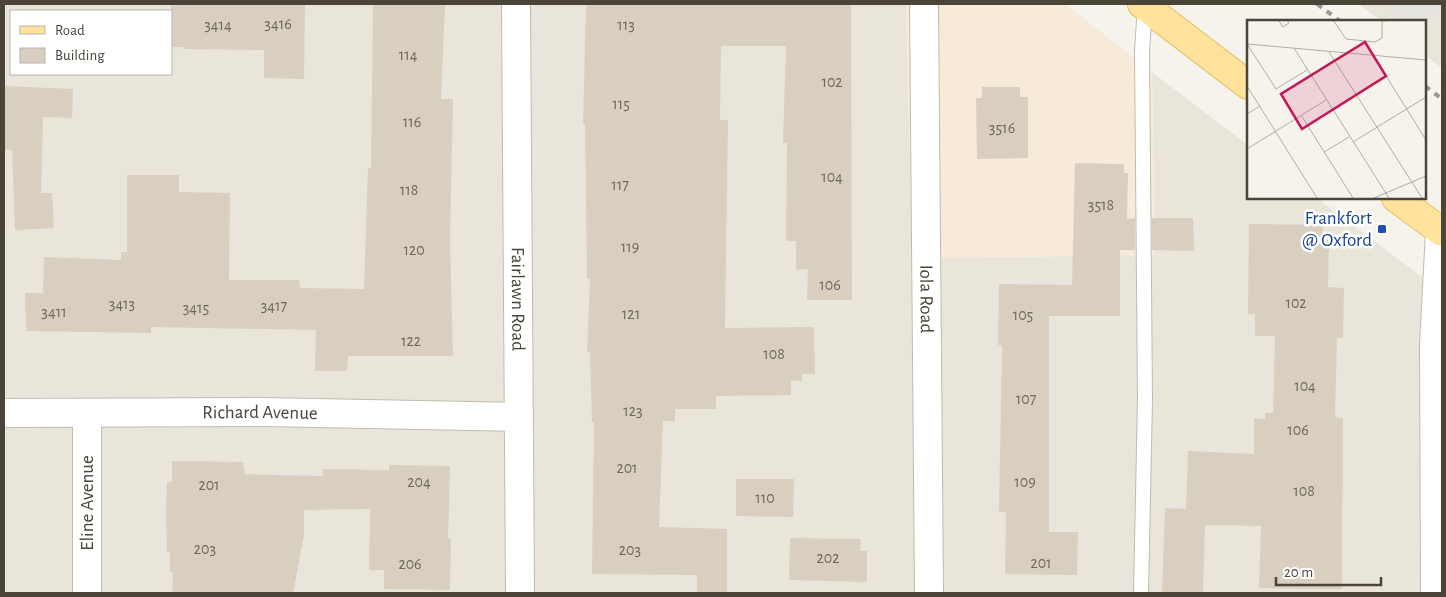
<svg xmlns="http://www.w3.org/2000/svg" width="1446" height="597" viewBox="0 0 1446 597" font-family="'Alegreya Sans',sans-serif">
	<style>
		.residential { fill: #eae5da; fill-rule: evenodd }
		.commercial { fill: #f7ead8 }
		.parking { fill: #e5e3e0 }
		.building { fill: #d8cfc1 }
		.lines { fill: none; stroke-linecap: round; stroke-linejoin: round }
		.lane-casing { stroke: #c2bbae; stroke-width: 16 }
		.street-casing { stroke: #c2bbae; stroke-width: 30 }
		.primary-casing { stroke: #e6c16a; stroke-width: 30 }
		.lane { stroke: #fff; stroke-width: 14 }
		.street { stroke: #fff; stroke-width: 28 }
		.primary { stroke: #ffe39c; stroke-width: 28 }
		.rail { stroke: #9a9a9a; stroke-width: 4; stroke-dasharray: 6 6; stroke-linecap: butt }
		.transit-dot { fill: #1a4fb4; stroke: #fff; stroke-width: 2 }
		.labels { text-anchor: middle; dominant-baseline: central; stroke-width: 5; stroke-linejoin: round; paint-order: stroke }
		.number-label { font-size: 16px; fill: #6e675b }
		.transit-label { font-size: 19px; fill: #164399; stroke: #fff; text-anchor: end }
		.street-label { font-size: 19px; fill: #4b4439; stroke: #fff }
		.inset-road { fill: none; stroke: #b2ada4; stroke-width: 1 }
		.view { fill: #c2185b; fill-opacity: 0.15; stroke: #c2185b; stroke-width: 2.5 }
		.inset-edge { fill: none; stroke: #4b4439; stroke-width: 2.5 }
	</style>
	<rect width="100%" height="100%" fill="#f6f3ec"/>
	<g class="residential">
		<path d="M4 4H906L913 258 1155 255 1152 72 1248 145V198H1317L1442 292V593H4ZM11 11H171V74H11Z"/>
		<path d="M1359 4H1442V68L1425 55V21H1382Z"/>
	</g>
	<path class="commercial" d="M906 4H1065L1152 72 1155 255 912 258Z"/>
	<path class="parking" d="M1383 4H1442V13L1438 10 1425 26V21H1405Z"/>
	<g class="building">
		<path d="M171 4H305L304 79 264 78V50L183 49V47H171Z"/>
		<path d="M373 4H445L441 99H453L450 239 453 356H348L347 371H315L316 330 151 327V333L26 331 25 293H43L44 257 121 260V252H127V175H179V192L230 193 229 280H299L300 288 364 289 368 168H371Z"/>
		<path d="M586 4H851L852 300H807L808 269 796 270V241H786L787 143H783L786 46H721L720 120H728L725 328 814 327 815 374H802V381L791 380V395L716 396V409H675V421H663L659 527 727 529V593H697V575L592 574 594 422H592L590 352H587L590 279H587L585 125H583Z"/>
		<path d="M4 86 73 89 72 118 43 117 41 193H52L54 228 15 230 12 150H4Z"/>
		<path d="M982 87H1020V97H1028V158L977 159 976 98H982Z"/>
		<path d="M1075 163 1124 164V173H1128L1127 219 1135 218V250H1120V316H1049V532H1078L1077 575 1005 574 1006 512H999L1002 345H998L999 284 1072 285Z"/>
		<path d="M1152 218H1193L1194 251 1152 250Z"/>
		<path d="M1249 224 1323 225 1322 240H1329L1328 287 1344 288 1343 338H1337L1335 417 1343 418 1342 589 1259 588 1261 526 1205 525 1203 593H1162L1165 508 1186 509 1188 451 1254 454V418L1265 419V413H1273L1275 336H1255V314H1248Z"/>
		<path d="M172 461 243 462 245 474 272 475 323 476V469L389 470V465L450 466 448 539H451L450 590 384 589V570H369L370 509 304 510V535L293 593H172L173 572H170V552H167L166 510 167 482H172Z"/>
		<path d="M736 479H794L793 517 736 516Z"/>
		<path d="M790 538 861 539 860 551H867V582L789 580Z"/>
	</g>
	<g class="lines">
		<g class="lane-casing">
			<path id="lane" d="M1141 593 1145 399 1142 51 1145 6"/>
		</g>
		<g class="street-casing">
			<g id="street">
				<path id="s1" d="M516 4 520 593"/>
				<path id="s2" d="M924 4 929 593"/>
				<path id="s3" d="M4 413 263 412 517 417"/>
				<path d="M87 413V593"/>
				<path d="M1435 593 1434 346 1440 231"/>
			</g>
		</g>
		<g class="primary-casing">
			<g id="primary">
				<path d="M1142 4 1248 85"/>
				<path d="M1396 198 1442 232"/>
			</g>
		</g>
		<use href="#lane" class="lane"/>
		<use href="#street" class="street"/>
		<use href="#primary" class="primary"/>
		<g class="rail">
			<path d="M1317 4 1340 21"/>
			<path d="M1425 86 1442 99"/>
		</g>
	</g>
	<rect class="transit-dot" x="1377" y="224" width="10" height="10" rx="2.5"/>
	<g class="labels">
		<g class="number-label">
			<text x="278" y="24">3416</text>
			<text x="218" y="25">3414</text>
			<text x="626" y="25">113</text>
			<text x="408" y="55">114</text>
			<text x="832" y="82">102</text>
			<text x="621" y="104">115</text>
			<text x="412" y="122">116</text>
			<text x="1002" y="128">3516</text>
			<text x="832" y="177">104</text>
			<text x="620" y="185">117</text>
			<text x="409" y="190">118</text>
			<text x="1101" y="205">3518</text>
			<text x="630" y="247">119</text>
			<text x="414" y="250">120</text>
			<text x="830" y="285">106</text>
			<text x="1296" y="303">102</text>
			<text x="122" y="304">3413</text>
			<text x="274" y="306">3417</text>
			<text x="196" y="308">3415</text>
			<text x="54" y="312">3411</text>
			<text x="631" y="314">121</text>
			<text x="1023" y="315">105</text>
			<text x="411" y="341">122</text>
			<text x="774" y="354">108</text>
			<text x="1305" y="386">104</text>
			<text x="1026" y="399">107</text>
			<text x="633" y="411">123</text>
			<text x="1298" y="430">106</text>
			<text x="627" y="468">201</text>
			<text x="419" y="482">204</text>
			<text x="1025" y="482">109</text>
			<text x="209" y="485">201</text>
			<text x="1304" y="491">108</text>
			<text x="765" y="498">110</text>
			<text x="205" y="549">203</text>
			<text x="630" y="550">203</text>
			<text x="828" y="558">202</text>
			<text x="1041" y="563">201</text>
			<text x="410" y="564">206</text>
		</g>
		<g class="transit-label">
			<text x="1372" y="218">Frankfort<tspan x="1372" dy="22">@ Oxford</tspan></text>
		</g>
		<g class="street-label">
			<text stroke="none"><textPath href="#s2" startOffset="295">Iola Road</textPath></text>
			<text stroke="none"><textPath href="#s1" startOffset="295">Fairlawn Road</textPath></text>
			<text stroke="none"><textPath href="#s3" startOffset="256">Richard Avenue</textPath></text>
			<text transform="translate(87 503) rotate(-90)">Eline Avenue</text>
		</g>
	</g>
	<g transform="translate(1247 20)">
		<rect width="179" height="179" fill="#f6f3ec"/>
		<path class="inset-road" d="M31 0 36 7 42 3 40 0M86 0 99 19 128 22 135 18V0M135 1 152 0M0 24 29 69 60 50M0 24 179 40M47 28 142 178M82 32 175 178M126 35 179 120M0 66 70 178M0 94 13 86M54 95 106 178M106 122 179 77M0 129 79 80M77 132 102 117M127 178 179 156"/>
		<path class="view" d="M118 22 139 56 55 109 34 74Z"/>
		<rect width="179" height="179" class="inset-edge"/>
	</g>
	<rect width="1446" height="597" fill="none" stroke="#4b4439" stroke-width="10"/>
	<rect x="10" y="10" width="162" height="65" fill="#ffffff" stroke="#b7b4b0"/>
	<rect x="20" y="26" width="25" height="8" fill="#ffe39c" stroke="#b7b4b0"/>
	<text x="55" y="35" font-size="15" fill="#4b4439">Road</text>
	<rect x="20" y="48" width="25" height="15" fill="#d8cfc1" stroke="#b7b4b0"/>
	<text x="55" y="60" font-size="15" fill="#4b4439">Building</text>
	<path d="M1276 577v8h105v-8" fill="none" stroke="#4b4439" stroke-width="2.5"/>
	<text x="1284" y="577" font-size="15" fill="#4b4439" stroke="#ffffff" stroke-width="4" paint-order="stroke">20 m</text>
</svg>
